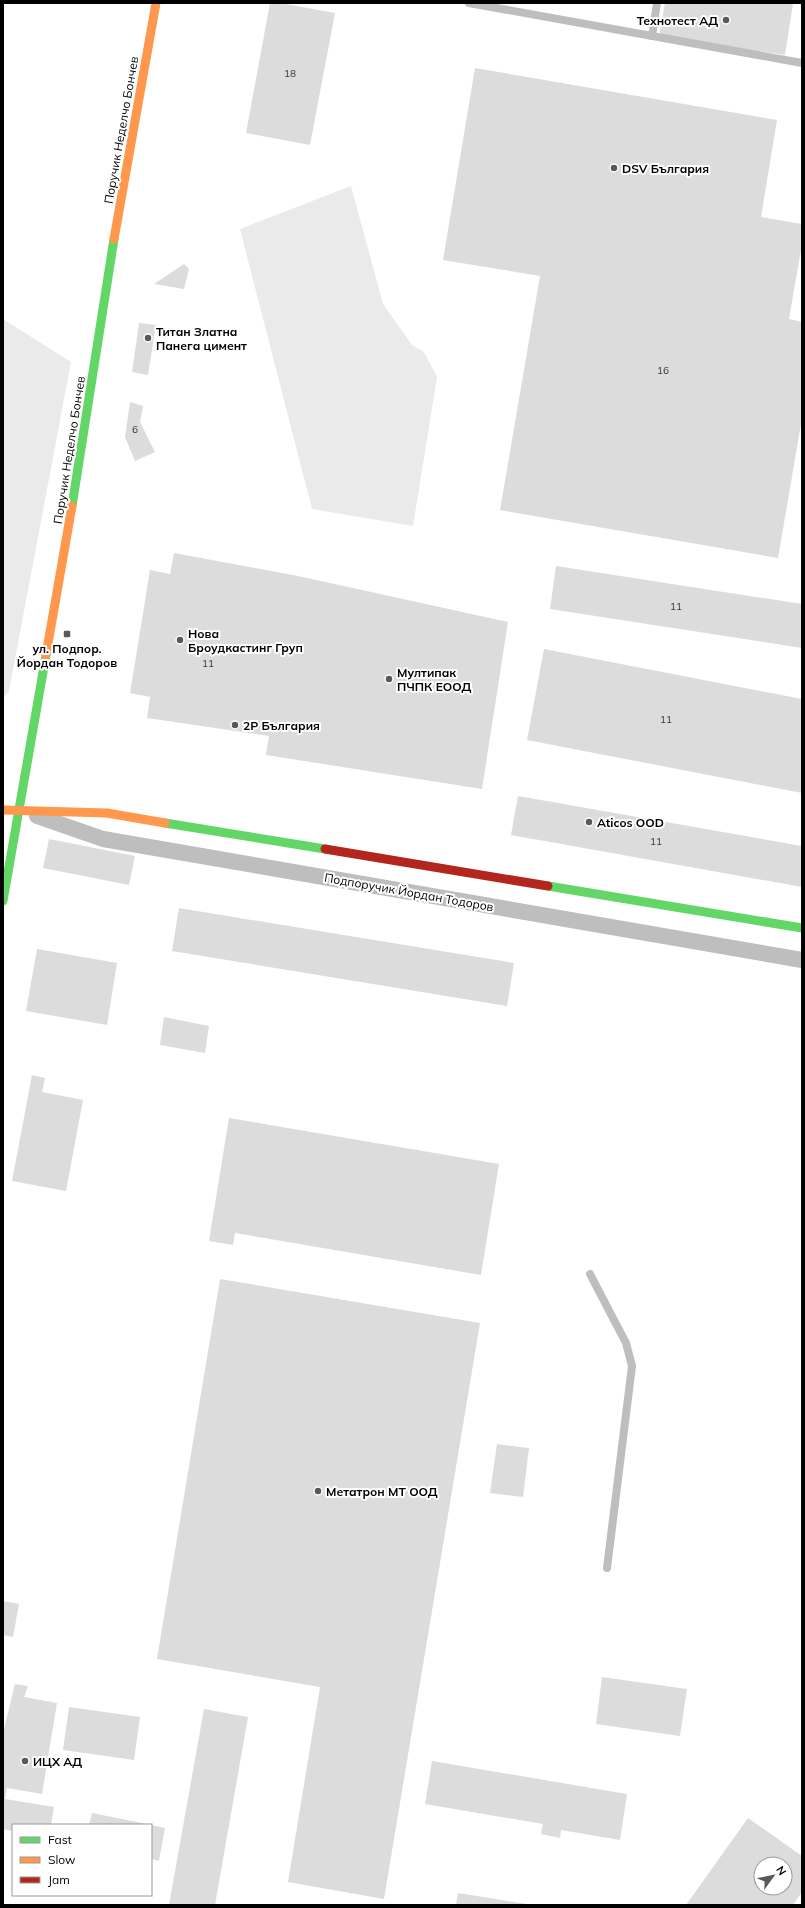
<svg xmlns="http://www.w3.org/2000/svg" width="805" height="1908" viewBox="0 0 805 1908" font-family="Mulish,sans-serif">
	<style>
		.green { fill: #eaeaea }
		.building { fill: #dcdcdc; fill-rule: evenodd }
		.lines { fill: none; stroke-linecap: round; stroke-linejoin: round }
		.lane { stroke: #bebebe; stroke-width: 8 }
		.street { stroke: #bebebe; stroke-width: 16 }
		.fast { stroke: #63d668; stroke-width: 9 }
		.slow { stroke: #ff974d; stroke-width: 9 }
		.jam { stroke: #b3261e; stroke-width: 9 }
		.poi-dot { fill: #595959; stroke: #fff; stroke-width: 1.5 }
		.labels { text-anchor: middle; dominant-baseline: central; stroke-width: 4; stroke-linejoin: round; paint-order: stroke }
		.number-label { font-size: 10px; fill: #373737 }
		.poi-label { font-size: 12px; font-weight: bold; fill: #000; stroke: #fff; text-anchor: start }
		.street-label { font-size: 12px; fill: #000; stroke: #fff }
	</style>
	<rect width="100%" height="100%" fill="#fff"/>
	<g class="green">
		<path d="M351 186 383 304 412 345 424 352 437 377 413 526 312 509 240 229Z"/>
		<path d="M3 319 71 362 9 691 3 699Z"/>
	</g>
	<g class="building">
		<path d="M270 3H280L335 13 310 145 246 133Z"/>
		<path d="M665 3H793L785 55 659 36Z"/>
		<path d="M475 68 777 120 761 217 802 224V244L789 319 802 322V418L778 558 500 510 540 276 443 260Z"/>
		<path d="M184 264 189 269 184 289 154 284Z"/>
		<path d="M139 323 156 325 148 375 132 372Z"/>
		<path d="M130 402 143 406 140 422 155 452 135 461 125 437Z"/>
		<path d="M174 553 298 576 508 622 482 789 266 755 269 736 147 718 150 697 130 693 150 570 170 574Z"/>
		<path d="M556 566 802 604V648L550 609Z"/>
		<path d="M544 649 802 699V793L527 740Z"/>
		<path d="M518 796 802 846V887L511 835Z"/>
		<path d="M49 839 135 856 129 885 43 868Z"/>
		<path d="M179 908 514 963 507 1006 172 951Z"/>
		<path d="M37 949 117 963 107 1025 26 1011Z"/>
		<path d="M164 1017 209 1026 205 1053 160 1045Z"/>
		<path d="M32 1075 45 1078 42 1092 83 1100 66 1191 12 1181Z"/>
		<path d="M229 1118 499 1164 481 1275 235 1233 233 1245 209 1241Z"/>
		<path d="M220 1279 480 1323 384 1899 288 1882 320 1687 157 1659Z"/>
		<path d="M497 1444 529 1448 523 1497 490 1493Z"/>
		<path d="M3 1601 19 1604 13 1637 3 1635Z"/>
		<path d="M602 1677 687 1689 680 1736 596 1724Z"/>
		<path d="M15 1684 28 1686 24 1697 57 1703 42 1794 7 1788 5 1799 54 1807 51 1825H13V1831L3 1829V1733Z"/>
		<path d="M69 1707 140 1717 134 1760 63 1750Z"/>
		<path d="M204 1709 248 1717 215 1905H169Z"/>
		<path d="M432 1761 627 1794 620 1840 561 1830 560 1838 541 1834 543 1824 425 1804Z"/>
		<path d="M92 1813 147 1824V1825H89Z"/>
		<path d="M748 1818 802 1856V1892L793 1905H686ZM761 1864H785V1888H761Z"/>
		<path d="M151 1825 165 1828 159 1861 151 1859Z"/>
		<path d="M458 1893 527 1904 526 1905H456Z"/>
	</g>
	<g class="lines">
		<g class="lane">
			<path d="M469 3 802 63"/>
			<path d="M652 36 657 3"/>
			<path d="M590 1274 626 1343 632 1366 607 1568"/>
		</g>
		<path class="street" d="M37 816 103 839 802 960"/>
		<g class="fast">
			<path d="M72 506 114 239"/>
			<path d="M165 823 325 849"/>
			<path d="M548 886 802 928"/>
			<path d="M3 901 46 655"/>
		</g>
		<g class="slow">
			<path d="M114 239 156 3"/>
			<path d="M46 655 72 506"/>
			<path d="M3 810 107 813 165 823"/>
		</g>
		<path class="jam" d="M325 849 548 886"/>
	</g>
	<g class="poi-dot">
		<circle cx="726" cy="20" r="4"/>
		<circle cx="614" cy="168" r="4"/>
		<circle cx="148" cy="338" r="4"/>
		<rect x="63" y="630" width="8" height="8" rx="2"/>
		<circle cx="180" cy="640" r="4"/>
		<circle cx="389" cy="679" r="4"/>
		<circle cx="235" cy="725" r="4"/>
		<circle cx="589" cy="822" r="4"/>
		<circle cx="318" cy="1491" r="4"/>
		<circle cx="25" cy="1761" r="4"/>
	</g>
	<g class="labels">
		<g class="number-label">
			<text x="290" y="73">18</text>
			<text x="663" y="370">16</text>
			<text x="135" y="429">6</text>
			<text x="676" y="606">11</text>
			<text x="208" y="663">11</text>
			<text x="666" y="719">11</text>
			<text x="656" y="841">11</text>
		</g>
		<g class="poi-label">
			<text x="718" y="20" text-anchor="end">Технотест АД</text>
			<text x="622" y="168">DSV България</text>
			<text x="156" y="331">Титан Златна<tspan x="156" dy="14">Панега цимент</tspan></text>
			<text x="188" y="633">Нова<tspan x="188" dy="14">Броудкастинг Груп</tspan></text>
			<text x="67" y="648" text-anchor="middle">ул. Подпор.<tspan x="67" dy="14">Йордан Тодоров</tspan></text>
			<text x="397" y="672">Мултипак<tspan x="397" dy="14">ПЧПК ЕООД</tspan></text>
			<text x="243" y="725">2Р България</text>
			<text x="597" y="822">Aticos OOD</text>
			<text x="326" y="1491">Метатрон МТ ООД</text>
			<text x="33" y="1761">ИЦХ АД</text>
		</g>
		<g class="street-label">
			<text transform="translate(121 130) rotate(-80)">Поручик Неделчо Бончев</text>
			<text transform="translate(69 450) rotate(-81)">Поручик Неделчо Бончев</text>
			<text transform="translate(409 892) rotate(10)">Подпоручик Йордан Тодоров</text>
		</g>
	</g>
	<rect width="805" height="1908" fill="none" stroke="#000000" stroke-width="8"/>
	<rect x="12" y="1824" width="140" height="72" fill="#ffffff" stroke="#999999"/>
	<rect x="20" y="1837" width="20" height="6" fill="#63d668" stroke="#999999"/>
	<text x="48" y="1844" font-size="12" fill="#000000">Fast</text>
	<rect x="20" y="1857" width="20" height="6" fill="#ff974d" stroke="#999999"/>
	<text x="48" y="1864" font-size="12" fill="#000000">Slow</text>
	<rect x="20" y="1877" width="20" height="6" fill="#b3261e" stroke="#999999"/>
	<text x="48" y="1884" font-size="12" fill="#000000">Jam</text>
	<g transform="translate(773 1876) rotate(57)"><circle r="19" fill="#ffffff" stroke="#999999"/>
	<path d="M0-3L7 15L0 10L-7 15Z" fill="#595959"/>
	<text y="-6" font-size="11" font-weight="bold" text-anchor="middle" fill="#000000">N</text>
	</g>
</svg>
